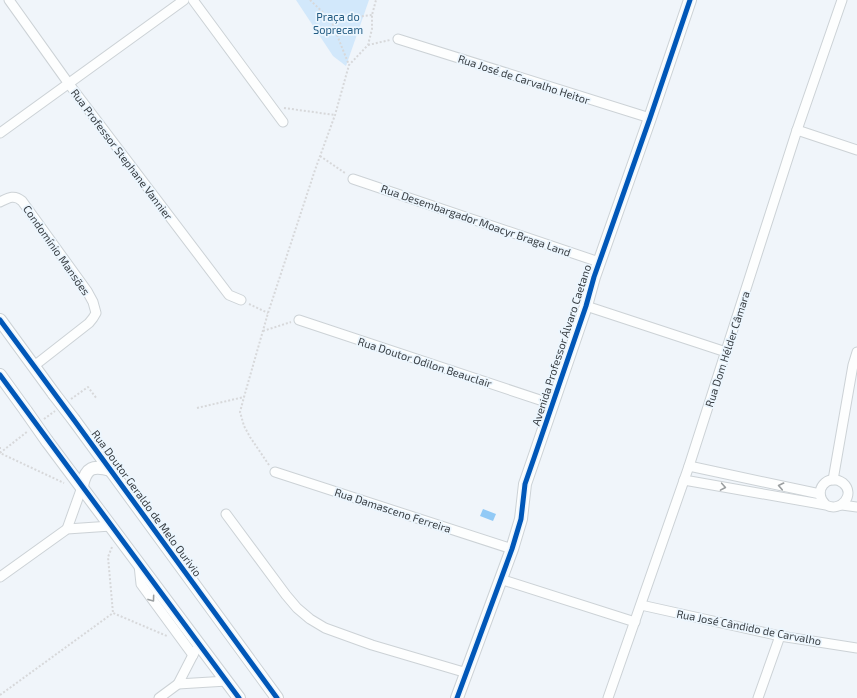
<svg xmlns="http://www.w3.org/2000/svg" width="857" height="698" viewBox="0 0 857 698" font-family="'Exo 2',sans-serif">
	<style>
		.green { fill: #d2e8fb }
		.water { fill: #92caf6 }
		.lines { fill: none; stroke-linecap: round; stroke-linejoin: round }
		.street-casing { stroke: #ccd2d6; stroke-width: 11 }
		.secondary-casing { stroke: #ccd2d6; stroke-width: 14 }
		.path { stroke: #d7d8da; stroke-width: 2; stroke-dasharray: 2 2; stroke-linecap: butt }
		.street { stroke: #fdfefe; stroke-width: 9 }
		.secondary { stroke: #fdfefe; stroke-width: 12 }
		.secondary-bridge-casing { stroke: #ccd2d6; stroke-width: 14; stroke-linecap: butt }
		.secondary-bridge { stroke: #fdfefe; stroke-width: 12 }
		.cycleway-casing { stroke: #ecf6fe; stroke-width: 8 }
		.cycleway { stroke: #0057b8; stroke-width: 5 }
		.oneway { stroke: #9a9ea0 }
		.labels { text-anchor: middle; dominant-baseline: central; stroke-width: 3.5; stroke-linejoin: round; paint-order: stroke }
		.park-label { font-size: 11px; fill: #225b82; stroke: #ecf6fe }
		.street-label { font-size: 11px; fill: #383e43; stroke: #ecf6fe }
	</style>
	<rect width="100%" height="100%" fill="#f0f5fa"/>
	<path class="green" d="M296 0H369L346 66 333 56Z"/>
	<path class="water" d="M483 509 496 514 493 521 480 516Z"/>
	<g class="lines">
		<g class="street-casing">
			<g id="street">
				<path d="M9 0 69 84 229 295 241 300"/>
				<path d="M193 0 283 122"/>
				<path d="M398 39 650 118"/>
				<path d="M797 130 857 150"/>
				<path d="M0 133 184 0"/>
				<path d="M353 179 599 262"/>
				<path d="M0 202C8 198 14 194 22 201L87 291 93 302 96 313 93 318 89 323 34 366"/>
				<path d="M586 306 726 352"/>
				<path d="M299 320 552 404"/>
				<path d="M689 466 820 494"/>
				<path d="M275 472 512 549"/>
				<path d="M684 480 826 505C841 513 856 494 843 483 828 472 811 491 826 505"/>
				<path d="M833 480 853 365 857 352"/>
				<path d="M842 505 857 507"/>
				<path d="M226 514 286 595 297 608 310 619 325 628 372 645 467 673"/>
				<path d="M67 529 82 487"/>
				<path d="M139 565 141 584 193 655"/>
				<path d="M0 577 67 529 111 526"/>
				<path d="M500 579 635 622"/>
				<path d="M641 605 780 636 857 648"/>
				<path d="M178 684 227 681"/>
				<path d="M159 698 178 684 195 651"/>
				<path d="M608 698 689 466 797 130 842 0"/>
				<path d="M758 698 780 636"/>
			</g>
		</g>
		<g class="secondary-casing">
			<g id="secondary">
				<path d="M0 320 54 394"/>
				<path d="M0 375 26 411"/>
				<path d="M74 420 277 698"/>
				<path d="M47 441 239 698"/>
				<path d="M82 486C86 467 93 465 111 470"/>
				<path d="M457 698 512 549 521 519 525 484 534 458 586 306 594 277 650 118 690 0"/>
			</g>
		</g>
		<g class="path">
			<path d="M310 0 331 20 372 15"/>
			<path d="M331 20 349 65"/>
			<path d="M368 45 390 40"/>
			<path d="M284 108 335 115"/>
			<path d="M320 156 345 173"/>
			<path d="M249 304 268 313"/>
			<path d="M263 331 291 322"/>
			<path d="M71 399 88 387 97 399"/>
			<path d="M197 408 244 397"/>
			<path d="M44 419 55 411"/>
			<path d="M0 447V453L64 483"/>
			<path d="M0 453 28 431"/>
			<path d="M269 465 250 437 244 426 240 412 244 397 268 313 315 170 335 115 349 65 368 45 372 29V15L376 0"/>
			<path d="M112 547 108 557 113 613"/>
			<path d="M0 695 113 613 167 636"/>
		</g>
		<use href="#street" class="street"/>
		<use href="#secondary" class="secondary"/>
		<g class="secondary-bridge-casing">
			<g id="secondary-bridge">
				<path d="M54 394 74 420"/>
				<path d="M26 411 47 441"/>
			</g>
		</g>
		<use href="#secondary-bridge" class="secondary-bridge"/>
		<g class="cycleway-casing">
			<g id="cycleway">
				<path d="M0 320 74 420 277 698"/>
				<path d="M0 375 239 698"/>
				<path d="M457 698 512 549 521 519 525 484 534 458 586 306 594 277 650 118 690 0"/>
			</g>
		</g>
		<use href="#cycleway" class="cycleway"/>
	</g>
	<defs><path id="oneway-chevron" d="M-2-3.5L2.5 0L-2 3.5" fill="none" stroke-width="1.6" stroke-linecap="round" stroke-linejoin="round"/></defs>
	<g class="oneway">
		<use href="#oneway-chevron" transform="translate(781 486) rotate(-168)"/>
		<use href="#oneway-chevron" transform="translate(723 487) rotate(10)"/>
		<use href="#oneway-chevron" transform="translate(152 599) rotate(54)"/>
	</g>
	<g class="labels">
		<g class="park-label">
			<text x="338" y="16">Praça do<tspan x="338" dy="13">Soprecam</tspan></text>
		</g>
		<g class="street-label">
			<text transform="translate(524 79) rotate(18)">Rua José de Carvalho Heitor</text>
			<text transform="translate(122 154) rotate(53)">Rua Professor Stephane Vannier</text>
			<text transform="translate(476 220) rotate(19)">Rua Desembargador Moacyr Braga Land</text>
			<text transform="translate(57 250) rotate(55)">Condomínio Mansões</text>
			<text transform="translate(561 345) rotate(-72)">Avenida Professor Álvaro Caetano</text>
			<text transform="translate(727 349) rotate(-72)">Rua Dom Hélder Câmara</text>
			<text transform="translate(425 362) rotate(18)">Rua Doutor Odilon Beauclair</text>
			<text transform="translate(147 503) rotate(54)">Rua Doutor Geraldo de Melo Ourivio</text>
			<text transform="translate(393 510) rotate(18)">Rua Damasceno Ferreira</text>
			<text transform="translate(749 627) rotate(11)">Rua José Cândido de Carvalho</text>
		</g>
	</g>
</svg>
